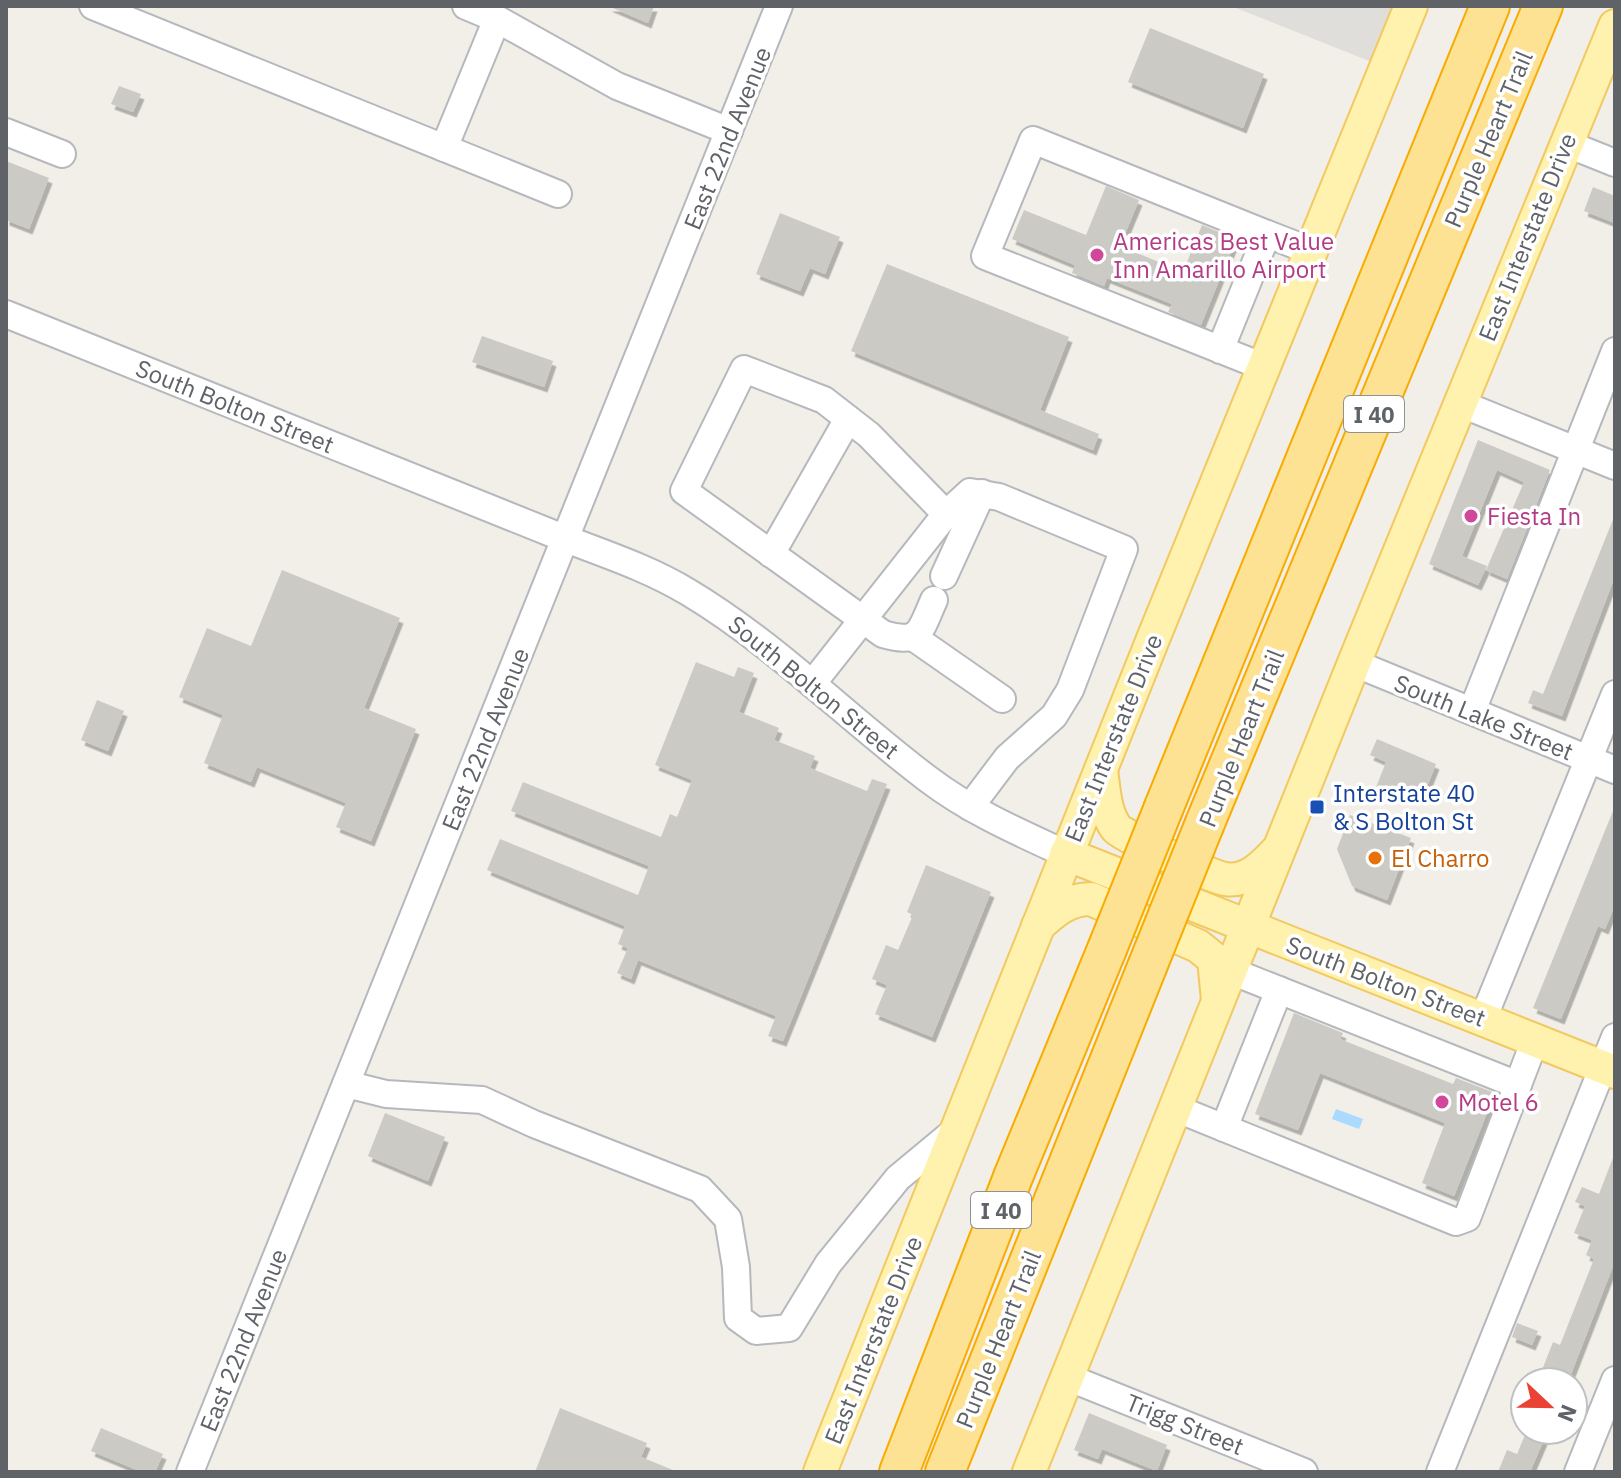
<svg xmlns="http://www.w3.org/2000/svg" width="1621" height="1478" viewBox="0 0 1621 1478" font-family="'IBM Plex Sans',sans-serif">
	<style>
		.industrial { fill: #e0deda }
		.water { fill: #aadaff }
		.building { fill: #cccac5; filter: url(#shadow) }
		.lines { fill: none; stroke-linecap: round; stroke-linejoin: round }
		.minor-casing { stroke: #b5b8bc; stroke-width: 30 }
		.major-casing { stroke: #f2c960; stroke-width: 36 }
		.highway-casing { stroke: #f9ab00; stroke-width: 42 }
		.minor { stroke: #fff; stroke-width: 26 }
		.major { stroke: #fff2af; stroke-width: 32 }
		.highway { stroke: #fde293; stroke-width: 38 }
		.highway-bridge-casing { stroke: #f9ab00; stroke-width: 42; stroke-linecap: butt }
		.highway-bridge { stroke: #fde293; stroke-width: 38 }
		.hotel-dot { fill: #d1479c; stroke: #fff; stroke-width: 3 }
		.transit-dot { fill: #1a4fb4; stroke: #fff; stroke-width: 3 }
		.food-dot { fill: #e8710a; stroke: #fff; stroke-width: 3 }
		.labels { text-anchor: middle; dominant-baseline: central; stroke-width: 7; stroke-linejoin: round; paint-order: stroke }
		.shield { fill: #fff; stroke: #8f9295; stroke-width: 2 }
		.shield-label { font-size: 22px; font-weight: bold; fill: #5f6368 }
		.street-label { font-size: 24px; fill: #5f6368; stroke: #fff }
		.hotel-label { font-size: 24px; fill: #b23c85; stroke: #fff; text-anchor: start }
		.transit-label { font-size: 24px; fill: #164399; stroke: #fff; text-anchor: start }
		.food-label { font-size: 24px; fill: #c56008; stroke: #fff; text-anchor: start }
	</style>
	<defs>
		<filter id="shadow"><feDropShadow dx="3.5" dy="5.5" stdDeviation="0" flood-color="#0004"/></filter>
	</defs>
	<rect width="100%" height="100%" fill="#f1efe8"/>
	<path class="industrial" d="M1231 6H1404L1379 65Z"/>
	<path class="water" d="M1336 1109 1363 1119 1359 1129 1332 1119Z"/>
	<g class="building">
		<path d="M608 6H654L648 23Z"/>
		<path d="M1150 28 1264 74 1243 128 1128 82Z"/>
		<path d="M119 86 141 94 133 112 111 104Z"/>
		<path d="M6 161 49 178 29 229 6 220Z"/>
		<path d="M1106 186 1139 200 1120 246 1183 272 1202 225 1236 239 1201 325 1168 312 1172 304 1107 278 1104 286 1072 273 1075 265 1012 239 1024 210 1086 235Z"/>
		<path d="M1593 187 1615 196V223L1584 211Z"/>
		<path d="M780 213 840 237 825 274 810 268 800 291 756 274Z"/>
		<path d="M887 264 1069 337 1040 410 1099 434 1093 450 851 351Z"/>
		<path d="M482 336 553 361 544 387 472 362Z"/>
		<path d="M1478 440 1550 470 1507 579 1486 570 1524 482 1497 470 1462 556 1487 566 1478 585 1429 564Z"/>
		<path d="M1614 517 1615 576 1562 716 1528 703 1533 690 1543 694Z"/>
		<path d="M282 570 400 618 364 708 416 729 371 841 336 827 346 803 257 767 251 782 204 763 223 715 179 697 207 628 251 646Z"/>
		<path d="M696 662 734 677 738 667 754 673 739 712 779 728 774 740 815 756 810 768 867 791 872 779 887 784 783 1041 768 1036 776 1016 638 960 631 979 617 973 628 948 618 944 625 926 487 870 500 839 638 895 649 866 511 811 523 782 661 837 670 814 677 817 692 780 655 765Z"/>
		<path d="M97 700 124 711 108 751 81 740Z"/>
		<path d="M1377 739 1436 764 1424 794 1403 785 1398 799 1375 790 1386 762 1370 755Z"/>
		<path d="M1615 806V905L1605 929 1598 926 1561 1019 1533 1008Z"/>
		<path d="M1350 815 1411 838 1387 900 1352 886 1337 849Z"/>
		<path d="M926 865 991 892 932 1037 875 1014 887 985 872 979 886 945 898 950 913 915 907 912Z"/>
		<path d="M1294 1013 1343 1033 1340 1039 1453 1084 1456 1078 1495 1093 1454 1196 1422 1183 1445 1123 1320 1073 1298 1130 1255 1114Z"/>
		<path d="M385 1113 445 1137 428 1181 368 1156Z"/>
		<path d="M1614 1155 1615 1261 1568 1382H1544L1548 1372 1542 1370 1553 1342 1560 1345 1594 1259 1586 1255 1592 1240 1574 1233 1585 1206 1575 1202 1582 1187 1599 1194Z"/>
		<path d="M1517 1323 1538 1331 1532 1345 1512 1337Z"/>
		<path d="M560 1408 647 1443 641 1457 678 1472H535Z"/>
		<path d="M1089 1413 1167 1445 1157 1471 1102 1449 1098 1459 1074 1450Z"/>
		<path d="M101 1428 163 1454 155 1472H142L91 1451Z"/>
		<path d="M1527 1430H1548L1530 1472H1498L1507 1450 1517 1454Z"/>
	</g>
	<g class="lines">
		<g class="minor-casing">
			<g id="minor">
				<path d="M93 6 558 194"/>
				<path d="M466 6 497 19 617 86 729 131"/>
				<path d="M6 132 62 154"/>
				<path d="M1565 143 1615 163"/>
				<path d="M444 148 497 19"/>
				<path d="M1267 234 1311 251"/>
				<path d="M6 314 566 539C608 555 650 569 688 592 775 644 847 718 928 779 970 811 1018 832 1066 854"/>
				<path d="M1220 350 1267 234 1033 140 985 256 1264 367"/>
				<path d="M1459 403 1615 466"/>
				<path d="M771 554 848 419"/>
				<path d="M944 576 982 493"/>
				<path d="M934 600C920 631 921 645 883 634L684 491 744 369 824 400 869 435 946 514"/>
				<path d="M913 637 1002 699"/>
				<path d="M1354 663 1615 770"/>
				<path d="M812 684 946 514 970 492 999 497 1124 549 1070 690 1054 716 1007 758 970 807"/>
				<path d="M1472 711 1615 351"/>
				<path d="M1231 971 1518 1085"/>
				<path d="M1483 1019 1615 694"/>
				<path d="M346 1084 386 1094 482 1100 534 1124 700 1189 728 1219 736 1267 738 1318 756 1331 789 1328 828 1264 898 1178 957 1129"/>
				<path d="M1175 1108 1456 1222 1467 1218 1535 1040"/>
				<path d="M1224 1128 1279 990"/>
				<path d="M1067 1377 1304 1472"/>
				<path d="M190 1472 779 6"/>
				<path d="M1440 1472 1615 1037"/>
				<path d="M1578 1472 1615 1380"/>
			</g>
		</g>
		<g class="major-casing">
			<g id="major">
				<path d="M1101 770C1104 790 1104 812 1117 829 1121 835 1214 878 1225 879 1247 883 1264 865 1277 851"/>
				<path d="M1066 854 1615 1072"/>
				<path d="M1038 926C1054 911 1068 899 1091 899L1198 946 1214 959 1218 1000"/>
				<path d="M820 1472 1153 639 1411 6"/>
				<path d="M1029 1472 1354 663 1615 26"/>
			</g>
		</g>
		<g class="highway-casing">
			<g id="highway">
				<path d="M1164 807 1490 6"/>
				<path d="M1205 823 1543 6"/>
				<path d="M899 1472 1013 1177 1107 949"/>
				<path d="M945 1472 1147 967"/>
			</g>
		</g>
		<use href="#minor" class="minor"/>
		<use href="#major" class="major"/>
		<use href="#highway" class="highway"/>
		<g class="highway-bridge-casing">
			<g id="highway-bridge">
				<path d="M1107 949 1164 807"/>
				<path d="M1147 967 1205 823"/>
			</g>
		</g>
		<use href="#highway-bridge" class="highway-bridge"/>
	</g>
	<g class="hotel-dot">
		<circle cx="1097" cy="255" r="8"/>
		<circle cx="1471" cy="516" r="8"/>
		<circle cx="1442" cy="1102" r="8"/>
	</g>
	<rect class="transit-dot" x="1309" y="799" width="16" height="16" rx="4"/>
	<circle class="food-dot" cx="1375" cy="858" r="8"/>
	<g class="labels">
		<g class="shield">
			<rect x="1344" y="396" width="60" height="36" rx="6"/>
			<rect x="971" y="1192" width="60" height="36" rx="6"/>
		</g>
		<g class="shield-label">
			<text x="1374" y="414">I 40</text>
			<text x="1001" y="1210">I 40</text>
		</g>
		<g class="street-label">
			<text transform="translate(727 138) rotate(-68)">East 22nd Avenue</text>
			<text transform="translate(1488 139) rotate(-67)">Purple Heart Trail</text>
			<text transform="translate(1527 237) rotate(-68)">East Interstate Drive</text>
			<text transform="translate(235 406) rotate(22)">South Bolton Street</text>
			<text transform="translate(814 687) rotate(39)">South Bolton Street</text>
			<text transform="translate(1484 717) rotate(22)">South Lake Street</text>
			<text transform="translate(1113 738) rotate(-68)">East Interstate Drive</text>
			<text transform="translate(1241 738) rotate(-68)">Purple Heart Trail</text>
			<text transform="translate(485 739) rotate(-68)">East 22nd Avenue</text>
			<text transform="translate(1386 981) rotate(21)">South Bolton Street</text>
			<text transform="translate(998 1339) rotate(-68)">Purple Heart Trail</text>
			<text transform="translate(243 1340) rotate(-68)">East 22nd Avenue</text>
			<text transform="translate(873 1340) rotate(-68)">East Interstate Drive</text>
			<text transform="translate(1185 1424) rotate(22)">Trigg Street</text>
		</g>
		<g class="hotel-label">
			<text x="1113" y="241">Americas Best Value<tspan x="1113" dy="28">Inn Amarillo Airport</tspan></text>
			<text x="1487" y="516">Fiesta In</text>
			<text x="1458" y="1102">Motel 6</text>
		</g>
		<g class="transit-label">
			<text x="1333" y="793">Interstate 40<tspan x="1333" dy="28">&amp; S Bolton St</tspan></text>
		</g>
		<g class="food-label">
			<text x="1391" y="858">El Charro</text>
		</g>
	</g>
	<rect width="1621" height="1478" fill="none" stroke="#5f6368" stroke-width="16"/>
	<g transform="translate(1549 1406) rotate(112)"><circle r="38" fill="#ffffff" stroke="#bfc1c3" stroke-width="2"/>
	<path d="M0-6L14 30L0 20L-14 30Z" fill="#ea4335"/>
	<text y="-12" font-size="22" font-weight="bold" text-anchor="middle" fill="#5f6368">N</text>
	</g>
</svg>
